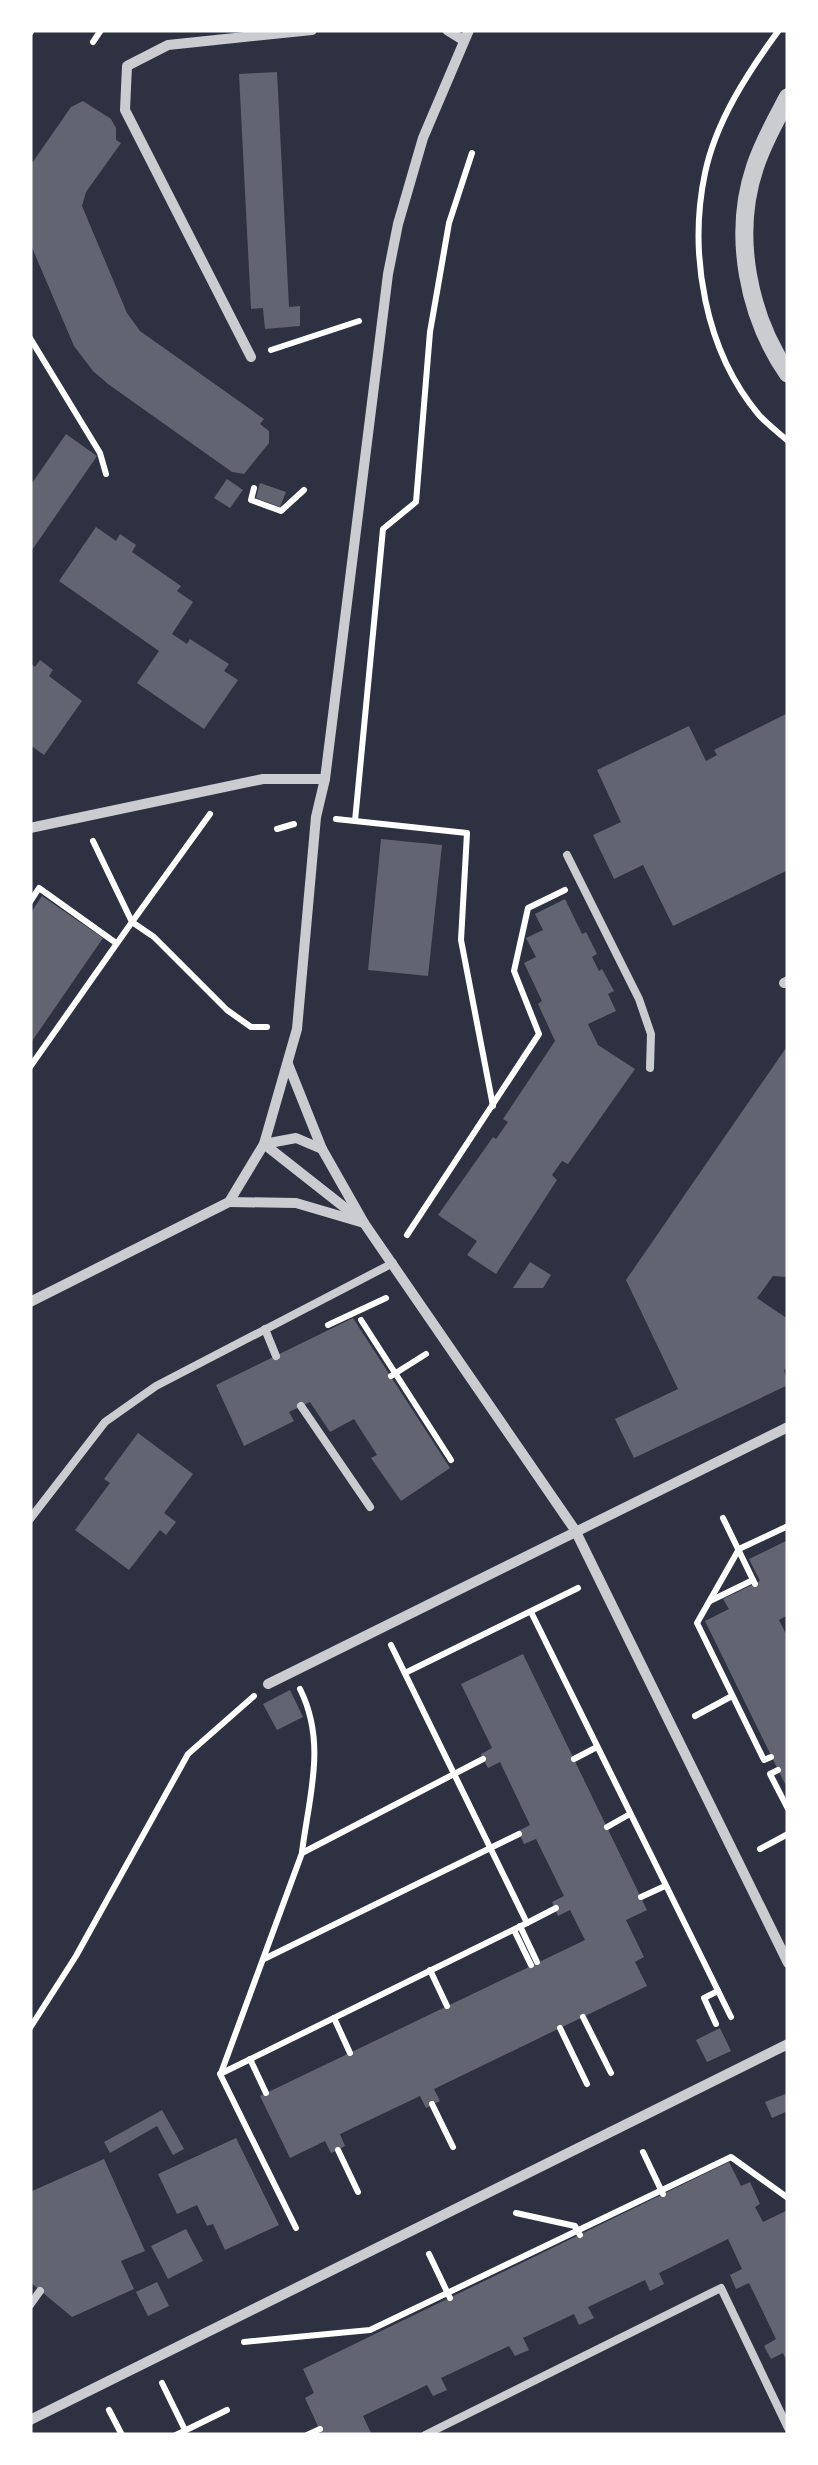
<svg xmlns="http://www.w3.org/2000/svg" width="818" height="2465" viewBox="0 0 818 2465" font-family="'Work Sans',sans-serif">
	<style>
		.building { fill: #626471 }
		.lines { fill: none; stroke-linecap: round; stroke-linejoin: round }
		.path { stroke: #fff; stroke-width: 6 }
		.service { stroke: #caccd0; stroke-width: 8 }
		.minor { stroke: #caccd0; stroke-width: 10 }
		.tertiary { stroke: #caccd0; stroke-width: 18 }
	</style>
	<rect width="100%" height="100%" fill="#2d3142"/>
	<g class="building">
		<path d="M277 72 289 307 300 306V326L265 329 263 308 251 309 239 74Z"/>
		<path d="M83 101 111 119 116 128V140L121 143 86 192 82 206 127 313 140 331 264 419 260 424 269 431V443L244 474 232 472 108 384 93 371 74 346 30 243V166L71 107Z"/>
		<path d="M66 434 97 456 30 553V486Z"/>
		<path d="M227 479 243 490 230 508 214 498Z"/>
		<path d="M260 483 286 492 280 507 256 498Z"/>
		<path d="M96 527 116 541 120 534 136 545 132 552 181 586 177 591 193 602 172 634 187 644 190 639 229 664 224 671 238 680 204 729 137 683 159 651 59 581Z"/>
		<path d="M40 660 53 670 49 676 82 701 44 755 30 745V663L35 667Z"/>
		<path d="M788 713V870L673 926 643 865 614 879 593 835 621 822 597 770 689 726 706 761 717 755 714 750Z"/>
		<path d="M381 839 442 845 428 976 368 970Z"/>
		<path d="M42 896 103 938 30 1044V914Z"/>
		<path d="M565 899 582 934 586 932 597 954 592 957 599 971 602 969 614 991 608 994 616 1011 588 1024 598 1045 635 1069 568 1164 562 1161 552 1175 557 1180 496 1274 467 1255 477 1241 438 1215 493 1137 496 1139 508 1122 503 1119 555 1041 538 1004 542 1001 524 963 536 957 526 938 543 930 535 914Z"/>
		<path d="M788 1045V1277L773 1276 757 1298 788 1319V1368L784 1370 788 1385 634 1458 615 1419 678 1389 626 1280Z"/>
		<path d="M530 1262 551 1275 543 1288H513Z"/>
		<path d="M353 1318 450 1468 401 1501 371 1458 377 1455 354 1419 330 1432 310 1402 289 1412 294 1421 244 1446 216 1385Z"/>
		<path d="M138 1433 193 1474 164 1513 176 1522 166 1535 160 1530 129 1570 75 1530 110 1483 104 1479Z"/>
		<path d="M788 1540V1615L779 1620 788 1638V1790L705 1621 729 1609 723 1599 760 1581 749 1559Z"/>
		<path d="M523 1654 647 1910 626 1920 644 1957 635 1962 647 1986 434 2089 440 2101 426 2108 420 2096 340 2134 345 2146 331 2153 325 2141 290 2158 260 2096 585 1940 570 1910 558 1916 552 1902 564 1896 536 1839 524 1844 518 1831 530 1825 500 1762 488 1768 483 1759 481 1754 492 1748 461 1684Z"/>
		<path d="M290 1690 303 1717 277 1730 263 1704Z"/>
		<path d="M720 2028 731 2051 707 2062 696 2040Z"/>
		<path d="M788 2093V2111L772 2118 765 2102Z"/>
		<path d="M162 2110 184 2149 173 2155 157 2126 110 2153 104 2142Z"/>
		<path d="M236 2138 279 2225 225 2250 213 2224 207 2226 197 2205 177 2214 158 2174Z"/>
		<path d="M104 2159 145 2251 121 2261 134 2289 72 2317 30 2282V2192Z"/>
		<path d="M729 2162 741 2186 750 2182 760 2204 755 2207 763 2222 788 2210V2364L783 2353 771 2359 764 2346 776 2339 749 2283 736 2289 730 2275 742 2269 728 2239 659 2273 664 2284 650 2291 645 2280 588 2307 594 2318 579 2325 574 2314 523 2338 529 2350 515 2356 509 2346 441 2378 447 2390 433 2396 427 2385 363 2416 372 2435H322L305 2398 314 2393 303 2369Z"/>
		<path d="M186 2229 203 2261 168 2279 151 2246Z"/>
		<path d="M157 2282 169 2306 148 2316 136 2292Z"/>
	</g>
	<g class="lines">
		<g class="path">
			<path d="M779 30C748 72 716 121 705 173 688 254 705 351 759 415 768 425 779 433 788 441"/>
			<path d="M30 33 32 30"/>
			<path d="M93 42 101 30"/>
			<path d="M30 338 100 453 106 474"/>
			<path d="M271 350 359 321"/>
			<path d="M254 488 251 500 281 511 304 490"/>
			<path d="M210 814 132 922 154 937 227 1010 251 1027H267"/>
			<path d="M336 819 467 833 461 940 493 1106"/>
			<path d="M355 821 383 529 416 502 430 332 449 223 472 153"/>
			<path d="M277 829 294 824"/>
			<path d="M30 902 39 888 116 943"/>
			<path d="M30 1067 132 922 93 841"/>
			<path d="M407 1235 539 1034 514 971 528 908 565 890"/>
			<path d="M361 1320 451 1460"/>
			<path d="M328 1325 386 1298"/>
			<path d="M391 1376 426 1354"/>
			<path d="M723 1518 755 1584"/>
			<path d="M710 1601 753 1580"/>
			<path d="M531 1612 731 2017"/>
			<path d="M405 1673 578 1588"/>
			<path d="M300 1689C327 1743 309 1796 302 1852"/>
			<path d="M695 1716 732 1696"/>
			<path d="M771 1757 764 1760 697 1623 739 1549 788 1526"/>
			<path d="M574 1759 597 1747"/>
			<path d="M778 1770 770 1774 788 1809"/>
			<path d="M607 1827 630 1814"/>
			<path d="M760 1849 788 1834"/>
			<path d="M641 1897 665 1886"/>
			<path d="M527 1923 556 1908"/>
			<path d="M520 1926 537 1962"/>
			<path d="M514 1930 531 1965"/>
			<path d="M264 1959 519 1834"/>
			<path d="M430 1970 447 2006"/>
			<path d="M583 2017 611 2073"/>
			<path d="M334 2018 350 2053"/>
			<path d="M716 2024 704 1998 718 1991"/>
			<path d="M30 2028 76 1956 188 1754 254 1696"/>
			<path d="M560 2028 587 2084"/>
			<path d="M250 2059 266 2093"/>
			<path d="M221 2073 302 1853 483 1759"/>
			<path d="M432 2104 453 2147"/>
			<path d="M338 2150 358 2192"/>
			<path d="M643 2152 663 2194"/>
			<path d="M516 2213 575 2226 580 2235"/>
			<path d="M296 2228 220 2074 527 1923 391 1645"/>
			<path d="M429 2254 450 2298"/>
			<path d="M244 2342 370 2330 731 2157 788 2198"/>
			<path d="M162 2383 185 2430"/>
			<path d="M109 2410 122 2435"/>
			<path d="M176 2435 227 2410"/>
			<path d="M307 2435 320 2429"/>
		</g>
		<g class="service">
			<path d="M567 855 639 999 651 1034 650 1068"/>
			<path d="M265 1329 276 1356"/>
			<path d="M301 1406 370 1507"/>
			<path d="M30 1519 105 1422 156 1386 393 1263"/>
			<path d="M30 2305 40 2291"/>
			<path d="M425 2435 721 2288 788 2428"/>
		</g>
		<g class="minor">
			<path d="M447 30 463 40"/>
			<path d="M251 357 125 110 127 66 168 45 312 30"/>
			<path d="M30 828 263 779H325"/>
			<path d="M784 983 788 981"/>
			<path d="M288 1064 322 1149 364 1223 575 1530 788 1963"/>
			<path d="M264 1144 358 1218"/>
			<path d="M264 1144 296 1138 322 1149"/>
			<path d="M229 1202 296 1203 364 1223"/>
			<path d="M30 1302 229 1202 264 1144 297 1029 316 817 325 779 388 274 398 224 423 138 469 30"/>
			<path d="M268 1684 788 1427"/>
			<path d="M30 2420 788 2044"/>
		</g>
		<path class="tertiary" d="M788 97C776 120 763 142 755 167 732 235 748 316 788 374"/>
	</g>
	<rect width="818" height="2465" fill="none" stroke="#ffffff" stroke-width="65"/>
</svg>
